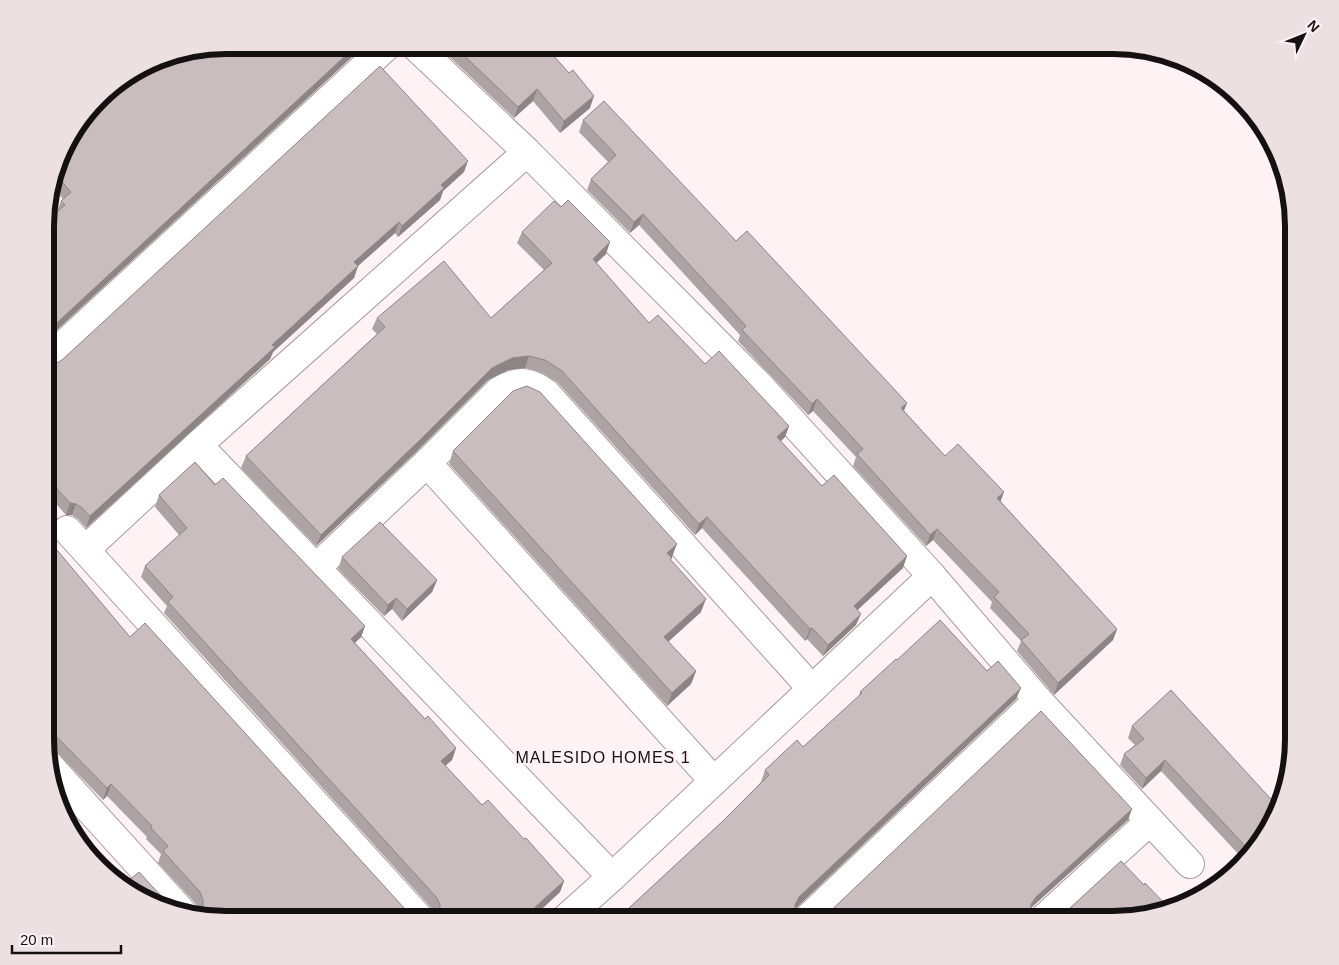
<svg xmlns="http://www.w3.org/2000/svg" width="1339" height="965" viewBox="0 0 1339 965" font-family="Arial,sans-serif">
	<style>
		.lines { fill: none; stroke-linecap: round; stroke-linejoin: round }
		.street-casing { stroke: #a59a9c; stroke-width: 30 }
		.street { stroke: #fff; stroke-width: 28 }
		.wall { fill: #ada3a4 }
		.shaded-wall { fill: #8d8486 }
		.building { fill: #c9bdbf; stroke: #8d8486 }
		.labels { text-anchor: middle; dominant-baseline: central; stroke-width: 5; stroke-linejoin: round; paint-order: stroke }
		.neighbourhood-label { font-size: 16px; letter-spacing: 1px; fill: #151112; stroke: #fff2f5 }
		.rim { fill: none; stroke: #151112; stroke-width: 6 }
	</style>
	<rect width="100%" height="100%" fill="#fff2f5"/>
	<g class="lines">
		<g class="street-casing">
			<g id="street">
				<path d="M414 45 527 152 759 385 932 576 1038 700 1190 864"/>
				<path d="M47 360 388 45"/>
				<path d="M198 445 612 877"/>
				<path d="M427 463 713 780"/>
				<path d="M67 530 421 920"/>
				<path d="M86 549 198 445 527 152"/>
				<path d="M316 568 427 463 499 391C517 380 529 380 546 393L812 689"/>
				<path d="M47 763 184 914"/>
				<path d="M564 920 612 877 932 576"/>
				<path d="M806 920 1038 700"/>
				<path d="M1042 920 1150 821"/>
			</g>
		</g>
		<use href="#street" class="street"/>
	</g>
	<g class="wall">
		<path d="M437 45H544L590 108 560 133 533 101 514 118Z"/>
		<path d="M354 55 47 339V221L57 211 61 201 63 199 51 186 64 145Z"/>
		<path d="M583 120 736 241 907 403 904 411 945 456 1000 501 1117 629 1113 640 1054 695 1017 651 1021 641 990 608 992 602 933 540 926 546 853 466 856 457 813 411 808 415 738 341 740 335 639 225 630 233 587 190 591 179 608 162 579 132Z"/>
		<path d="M464 172 443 191 440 200 398 237 395 233 358 266 354 278 273 352 270 359 86 528 78 519 72 515H66L47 494V363L55 364Z"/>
		<path d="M522 232 606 254 596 263 649 323 789 426 785 437 780 441 822 486 903 568 857 610 856 625 823 656 807 639 805 641 702 528 695 535 557 382 541 372 525 368 508 370 488 380 416 452 316 546 241 468 246 456 377 334 372 329 377 318H491L544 270 517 243Z"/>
		<path d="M453 451 672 557 671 560 701 612 668 642 696 671 691 684 667 706 449 464Z"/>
		<path d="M215 485 365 626 361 637 355 643 425 719 456 748 452 760 445 766 482 805 564 881 560 892 530 920H436V916L433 910 164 613 167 606 141 577 145 566 179 535 155 507 159 495Z"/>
		<path d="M342 557 437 580 432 592 402 621 392 609 384 616 338 569Z"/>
		<path d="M47 562 130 637 415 920 199 914V911L196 904 158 863 161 854 146 839 147 837 107 796 103 800 47 742V743Z"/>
		<path d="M897 660 987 671 1016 699 795 909 616 920 724 820 761 782 765 770 803 747 859 696 860 692Z"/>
		<path d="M1132 726 1280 809 1263 839 1242 858 1161 771 1142 789 1120 765 1124 754 1135 745 1128 738Z"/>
	</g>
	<g class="shaded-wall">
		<path d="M357 45H358L354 55 47 339V332Z"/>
		<path d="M537 89 533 101 514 118 518 107Z"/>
		<path d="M594 96 590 108 560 133 564 121Z"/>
		<path d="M468 161 464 172 443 191 440 200 398 237 402 226 441 185Z"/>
		<path d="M643 214 639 225 630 233 634 222Z"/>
		<path d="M399 222 395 233 350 273 354 262Z"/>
		<path d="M610 242 606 254 589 270 593 259Z"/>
		<path d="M358 266 354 278 273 352 270 359 86 528 90 516 272 345Z"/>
		<path d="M529 356 525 368 508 370 488 380 416 452 316 546 321 535 492 368 512 358Z"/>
		<path d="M817 399 813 411 808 415 812 404Z"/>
		<path d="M907 403 902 414 901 408Z"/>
		<path d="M789 426 785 437 773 449 777 437Z"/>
		<path d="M1004 492 1000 503 997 498Z"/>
		<path d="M70 503 76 504 72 515H66Z"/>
		<path d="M707 517 702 528 695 535 699 524Z"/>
		<path d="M937 529 933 540 926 546 930 535Z"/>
		<path d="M677 544 672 557 662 566 667 553Z"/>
		<path d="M907 556 903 568 849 618 854 606Z"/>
		<path d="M437 580 432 592 402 621 407 609Z"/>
		<path d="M396 598 392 609 384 616 388 605Z"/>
		<path d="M706 599 701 612 659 650 664 637Z"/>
		<path d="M861 614 856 625 823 656 828 645Z"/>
		<path d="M365 626 361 637 347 650 351 639Z"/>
		<path d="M812 628 807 639 805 641 810 629Z"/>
		<path d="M1117 629 1113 640 1054 695 1058 683Z"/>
		<path d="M696 671 691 684 667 706 672 693Z"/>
		<path d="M1021 688 1016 699 795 909V905L799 897Z"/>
		<path d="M51 731 47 742V743V735Z"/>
		<path d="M456 748 452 760 437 773 441 761Z"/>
		<path d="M1165 760 1161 771 1142 789 1146 778Z"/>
		<path d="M111 784 107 796 103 800 107 788Z"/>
		<path d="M1132 809 1128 820 1031 908 1027 916 1031 904 1036 897Z"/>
		<path d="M1272 823 1263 839 1242 858 1246 847Z"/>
		<path d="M564 881 560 892 530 920H521Z"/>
	</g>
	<g class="building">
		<path d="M225 45H357L47 332V221L65 205 61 201 71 192 55 174 64 145 106 90 157 59Z"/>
		<path d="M453 45H544L569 73 573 70 594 96 564 121 537 89 518 107Z"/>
		<path d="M380 66 468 161 441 185 444 188 402 226 399 222 354 262 358 266 272 345 275 347 90 516 82 508 76 504 70 503 47 478V363L55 364 62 360Z"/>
		<path d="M604 101 736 241 747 231 907 403 901 408 945 456 958 444 1004 492 997 498 1117 629 1058 683 1021 640 1029 634 994 597 999 592 937 529 930 535 857 454 863 449 817 399 812 404 742 330 746 326 643 214 634 222 591 179 616 155 583 120Z"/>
		<path d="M568 200 610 242 593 259 649 323 658 315 705 364 719 351 789 426 777 437 822 486 834 475 907 556 854 606 861 614 828 645 812 628 810 629 707 517 699 524 562 371 545 360 529 356 512 358 492 368 420 440 321 535 246 456 385 327 377 318 444 261 491 318 552 263 522 232 554 201 561 207Z"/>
		<path d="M527 386 540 392 677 544 667 553 672 558 670 559 706 599 664 637 696 671 672 693 453 451 513 391Z"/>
		<path d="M195 462 215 485 223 478 365 626 351 639 425 719 428 716 456 748 441 761 482 805 488 800 524 839 526 838 564 881 521 920H436L440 913V905L437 898 168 602 173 597 145 566 187 528 159 495Z"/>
		<path d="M380 522 437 580 407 609 396 598 388 605 342 557Z"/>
		<path d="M57 550 130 637 145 623 415 920H214L195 916 199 914 203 908V900L200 892 163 851 168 846 151 828 152 826 111 784 107 788 51 731 47 735V562Z"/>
		<path d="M940 620 987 671 998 661 1021 688 799 897 795 905V912L798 919 800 920H616L724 820 769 775 765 770 797 740 803 747 862 693 860 692 896 659 897 660Z"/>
		<path d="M1171 690 1280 809 1272 823 1246 847 1165 760 1146 778 1124 754 1144 739 1132 726Z"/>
		<path d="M1041 711 1132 809 1036 897 1031 904V912L1034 919 1036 920H821Z"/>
		<path d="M1121 861 1144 885 1145 883 1168 907 1114 920H1057Z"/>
		<path d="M139 872 176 912 167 910 122 886Z"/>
	</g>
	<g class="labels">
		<g class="neighbourhood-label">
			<text x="603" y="757">MALESIDO HOMES 1</text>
		</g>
	</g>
	<path d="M0 0H1339V965H0ZM226 54H1113A172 172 0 0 1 1285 226V739A172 172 0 0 1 1113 911H226A172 172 0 0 1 54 739V226A172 172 0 0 1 226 54Z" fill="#ece0e3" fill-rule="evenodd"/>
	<path class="rim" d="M226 54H1113A172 172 0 0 1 1285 226V739A172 172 0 0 1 1113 911H226A172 172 0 0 1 54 739V226A172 172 0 0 1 226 54Z"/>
	<g transform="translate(1304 35) rotate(47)" stroke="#fff2f5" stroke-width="4" paint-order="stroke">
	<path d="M0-4L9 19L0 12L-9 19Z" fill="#151112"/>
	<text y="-8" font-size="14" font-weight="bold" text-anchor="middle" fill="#151112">N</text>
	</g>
	<path d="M12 945v8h109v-8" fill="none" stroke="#151112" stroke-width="2.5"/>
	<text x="20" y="945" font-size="15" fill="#151112" stroke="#fff2f5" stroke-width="4" paint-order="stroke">20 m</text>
</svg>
